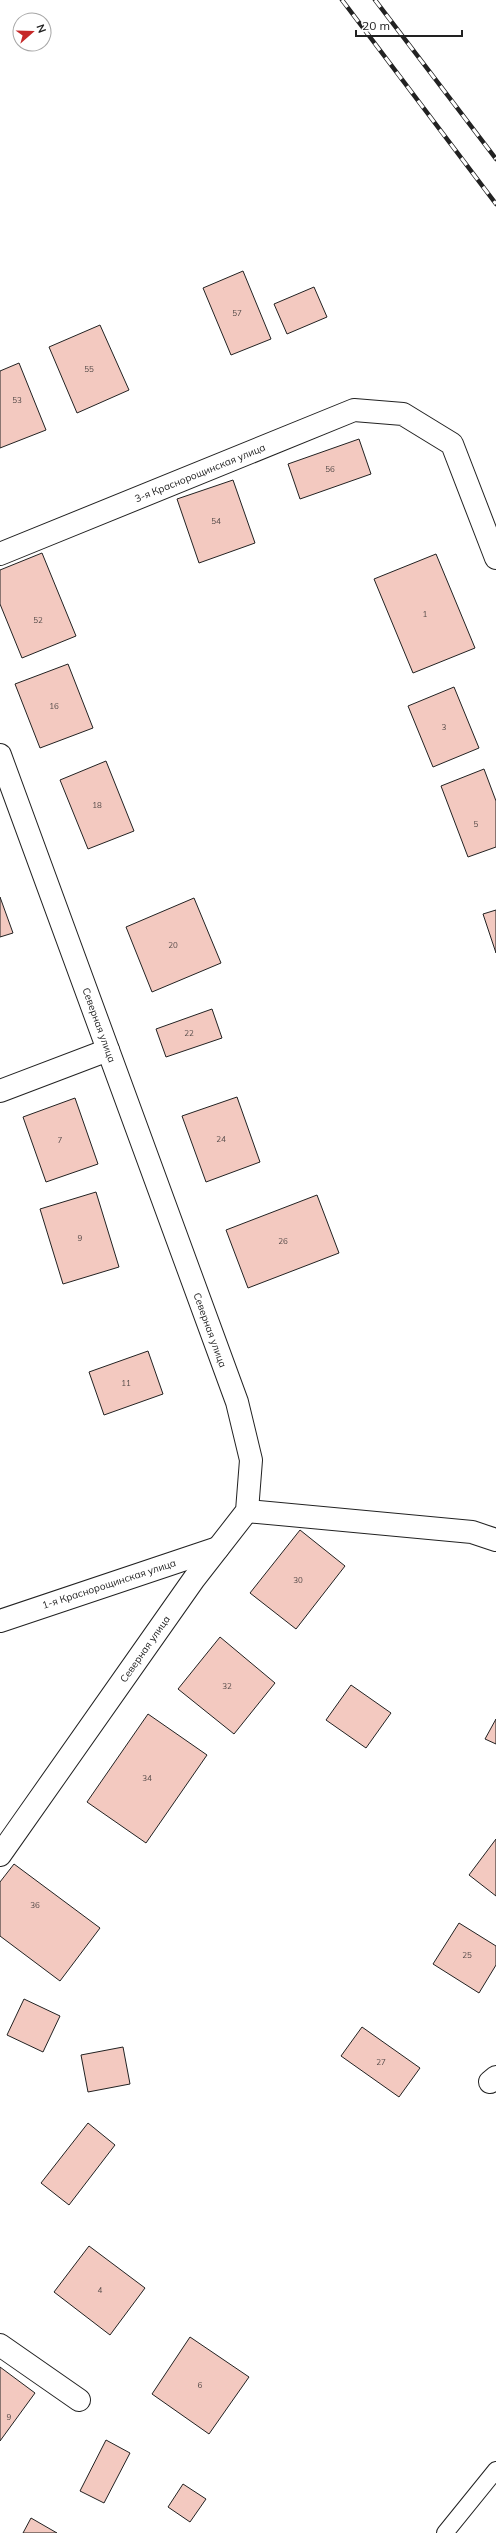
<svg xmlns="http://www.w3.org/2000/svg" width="496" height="2533" viewBox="0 0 496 2533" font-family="Mulish,sans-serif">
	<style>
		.building { fill: #f3c9c0; stroke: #222 }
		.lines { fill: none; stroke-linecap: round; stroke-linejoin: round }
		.lane-casing { stroke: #222; stroke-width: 18 }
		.street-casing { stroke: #222; stroke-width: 24 }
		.lane { stroke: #fff; stroke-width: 16 }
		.street { stroke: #fff; stroke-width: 22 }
		.rail-casing { stroke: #222; stroke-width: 4.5 }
		.rail { stroke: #fff; stroke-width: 3; stroke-dasharray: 9; stroke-linecap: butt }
		.labels { text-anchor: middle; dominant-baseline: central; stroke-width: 3; stroke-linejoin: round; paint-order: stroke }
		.number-label { font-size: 8px; fill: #564c4a }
		.street-label { font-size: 10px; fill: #222; stroke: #fff }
	</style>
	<rect width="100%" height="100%" fill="#fff"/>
	<g class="building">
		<path d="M243 271 271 339 231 355 203 288Z"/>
		<path d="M314 287 327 317 287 334 274 304Z"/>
		<path d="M100 325 129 390 77 413 49 347Z"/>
		<path d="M19 363 46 430 0 448V371Z"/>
		<path d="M359 439 371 474 300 499 288 464Z"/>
		<path d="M233 480 255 543 199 563 177 499Z"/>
		<path d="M42 553 76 636 22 658 0 604V570Z"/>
		<path d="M436 554 475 648 413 673 374 579Z"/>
		<path d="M68 664 93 728 40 748 15 684Z"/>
		<path d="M454 687 479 748 433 767 408 706Z"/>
		<path d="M106 761 134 831 88 849 60 780Z"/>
		<path d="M484 769 496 801V847L468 857 441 786Z"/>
		<path d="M0 897 13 933 0 937Z"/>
		<path d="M194 898 221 963 152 992 126 927Z"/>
		<path d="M496 910V953L483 914Z"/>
		<path d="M212 1009 222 1038 166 1057 156 1029Z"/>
		<path d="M237 1097 260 1162 206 1182 182 1116Z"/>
		<path d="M75 1098 98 1164 46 1182 23 1117Z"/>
		<path d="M96 1192 119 1267 63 1284 40 1209Z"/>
		<path d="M317 1195 339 1253 248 1288 226 1230Z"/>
		<path d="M148 1351 163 1394 104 1415 89 1372Z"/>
		<path d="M300 1530 345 1566 296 1629 250 1593Z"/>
		<path d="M220 1637 275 1683 234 1734 178 1689Z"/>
		<path d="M351 1685 391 1713 366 1748 326 1720Z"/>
		<path d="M148 1714 207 1755 146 1843 87 1802Z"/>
		<path d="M496 1719V1744L485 1739Z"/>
		<path d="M496 1839V1896L469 1875Z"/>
		<path d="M14 1864 100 1928 60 1981 0 1936V1882Z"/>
		<path d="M459 1923 496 1946V1965L479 1993 433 1964Z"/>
		<path d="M24 1999 60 2016 43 2052 7 2035Z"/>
		<path d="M362 2027 420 2068 399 2097 341 2056Z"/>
		<path d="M123 2047 130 2084 88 2092 81 2055Z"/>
		<path d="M88 2123 115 2145 69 2205 41 2183Z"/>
		<path d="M89 2246 145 2288 110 2335 54 2292Z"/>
		<path d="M190 2337 249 2377 209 2434 152 2394Z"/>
		<path d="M0 2367 35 2393 0 2441Z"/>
		<path d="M106 2440 130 2453 104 2503 80 2491Z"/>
		<path d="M183 2484 206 2499 190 2522 168 2507Z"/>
		<path d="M31 2518 57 2533H23Z"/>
	</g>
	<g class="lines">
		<g class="lane-casing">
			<path id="lane" d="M445 2533 496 2470"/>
		</g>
		<g class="street-casing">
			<g id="street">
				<path d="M0 554 354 410 403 414 452 444 496 558"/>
				<path d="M0 755 237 1402 251 1460 247 1511 194 1579 0 1855"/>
				<path d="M0 1091 108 1050"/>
				<path d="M247 1511 472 1532 496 1540"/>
				<path d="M0 1621 218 1548"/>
				<path d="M490 2082 496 2077"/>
				<path d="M0 2345 79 2400"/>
			</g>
		</g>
		<use href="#lane" class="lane"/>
		<use href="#street" class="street"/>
		<g class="rail-casing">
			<g id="rail">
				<path d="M342 0 496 204"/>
				<path d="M375 0 496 159"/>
			</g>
		</g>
		<use href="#rail" class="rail"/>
	</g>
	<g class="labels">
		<g class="number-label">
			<text x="237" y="313">57</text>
			<text x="89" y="369">55</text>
			<text x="17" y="400">53</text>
			<text x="330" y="469">56</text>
			<text x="216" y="521">54</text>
			<text x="425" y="614">1</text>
			<text x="38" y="620">52</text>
			<text x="54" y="706">16</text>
			<text x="444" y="727">3</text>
			<text x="97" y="805">18</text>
			<text x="476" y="824">5</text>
			<text x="173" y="945">20</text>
			<text x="189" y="1033">22</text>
			<text x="221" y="1139">24</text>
			<text x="60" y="1140">7</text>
			<text x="80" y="1238">9</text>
			<text x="283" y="1241">26</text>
			<text x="126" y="1383">11</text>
			<text x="298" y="1580">30</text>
			<text x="227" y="1686">32</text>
			<text x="147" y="1778">34</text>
			<text x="35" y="1905">36</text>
			<text x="467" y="1955">25</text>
			<text x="381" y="2062">27</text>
			<text x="100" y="2290">4</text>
			<text x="200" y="2385">6</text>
			<text x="9" y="2417">9</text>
		</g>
		<g class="street-label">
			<text transform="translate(200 473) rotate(-22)">3-я Краснорощинская улица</text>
			<text transform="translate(99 1025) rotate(70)">Северная улица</text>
			<text transform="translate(210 1330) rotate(70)">Северная улица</text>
			<text transform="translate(109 1584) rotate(-18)">1-я Краснорощинская улица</text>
			<text transform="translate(145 1649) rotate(-55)">Северная улица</text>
		</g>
	</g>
	<g transform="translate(32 32) rotate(70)"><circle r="19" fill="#ffffff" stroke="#a7a7a7"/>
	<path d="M0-3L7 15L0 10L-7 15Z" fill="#c62828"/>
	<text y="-6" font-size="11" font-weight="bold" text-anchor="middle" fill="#222222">N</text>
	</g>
	<path d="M356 30v6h106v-6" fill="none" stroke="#222222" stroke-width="2"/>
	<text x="362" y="30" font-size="12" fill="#222222" stroke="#ffffff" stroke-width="3" paint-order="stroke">20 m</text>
</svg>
